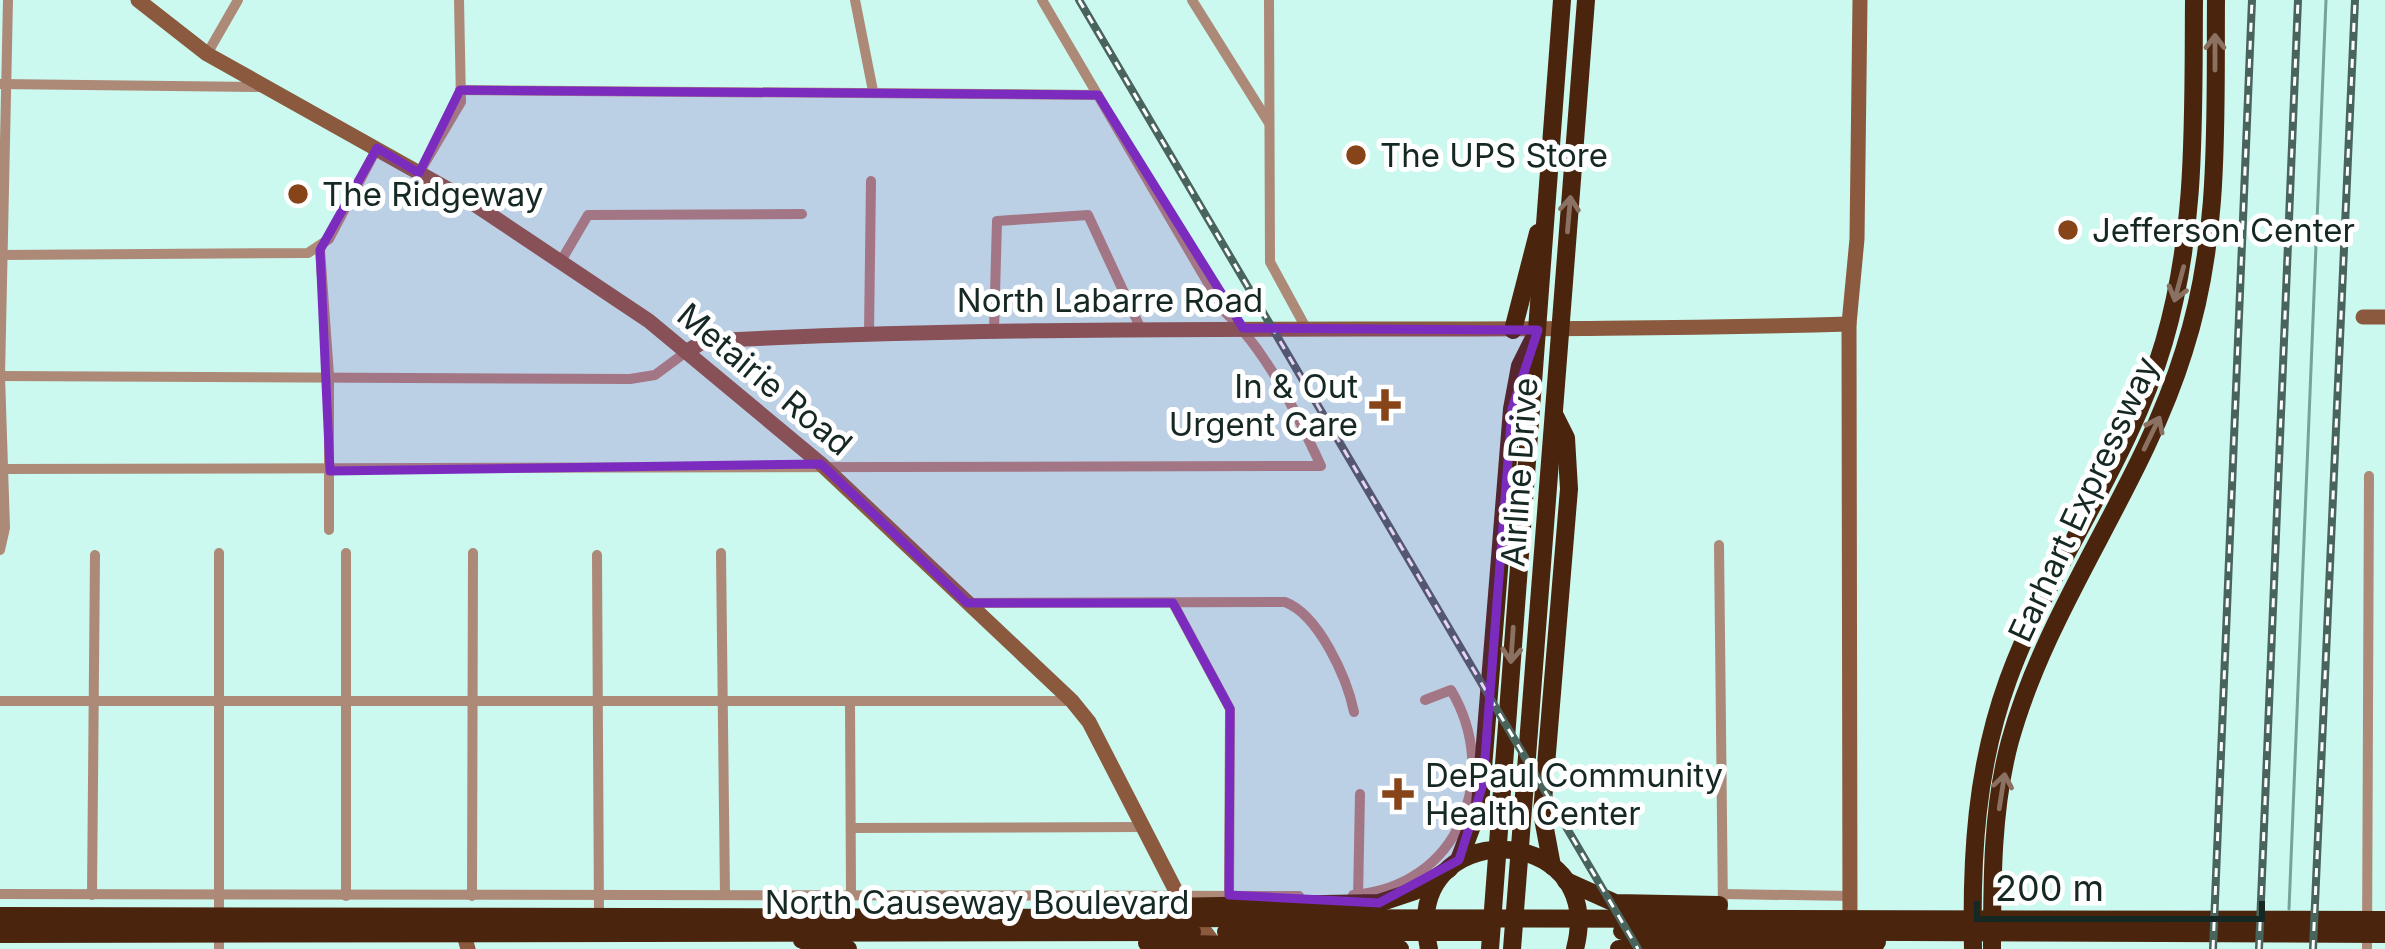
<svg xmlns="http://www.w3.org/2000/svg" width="2385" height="949" viewBox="0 0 2385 949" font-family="Inter,sans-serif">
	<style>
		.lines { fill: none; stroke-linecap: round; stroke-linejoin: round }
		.stream { stroke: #73a399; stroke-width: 3 }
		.street { stroke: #ad8977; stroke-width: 10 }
		.secondary { stroke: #8b593e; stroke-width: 15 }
		.highway { stroke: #4b240d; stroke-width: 18 }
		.rail-casing { stroke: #49635d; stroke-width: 8 }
		.rail { stroke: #fff; stroke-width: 3; stroke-dasharray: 9; stroke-linecap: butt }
		.oneway { stroke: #8a7162 }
		.marked { fill: #7b2cbf; fill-opacity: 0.2; stroke: #7b2cbf; stroke-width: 9; stroke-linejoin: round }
		.poi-dot { fill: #884419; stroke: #fff; stroke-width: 4.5 }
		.labels { text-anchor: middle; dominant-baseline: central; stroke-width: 10; stroke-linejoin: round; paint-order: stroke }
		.poi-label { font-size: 33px; fill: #162824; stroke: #fff; text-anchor: start }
		.street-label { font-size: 33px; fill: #162824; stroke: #fff }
	</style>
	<rect width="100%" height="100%" fill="#cbf8ef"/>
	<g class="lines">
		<path class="stream" d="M2289 909 2326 0"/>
		<g class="street">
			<path d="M855 0 873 91"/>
			<path d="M1192 0 1269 123"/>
			<path d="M1269 0 1270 262 1306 328"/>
			<path d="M207 54 238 0"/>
			<path d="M0 84 260 87"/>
			<path d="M460 90 1098 95"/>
			<path d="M419 173 461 102 459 0"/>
			<path d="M320 250 329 375V530"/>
			<path d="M0 255 308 253 329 239 377 148"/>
			<path d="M561 261 588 215 802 214"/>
			<path d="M994 330 997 221 1088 215 1140 327"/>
			<path d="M869 333 871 181"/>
			<path d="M0 376 630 379 655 375 686 352"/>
			<path d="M0 469 1321 466C1297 414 1267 351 1225 312L1042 0"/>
			<path d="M1719 545 1723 910"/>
			<path d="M0 550 5 528 0 376 8 0"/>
			<path d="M219 553V949"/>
			<path d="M346 553V896"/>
			<path d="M721 553 725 895"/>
			<path d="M597 555 599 918"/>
			<path d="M967 603 1285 602C1319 615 1347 678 1354 712"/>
			<path d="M1173 603 1230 709 1229 895"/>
			<path d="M0 701H1072"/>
			<path d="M850 702 851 893"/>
			<path d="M851 828 1142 827"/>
			<path d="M0 894 1299 896"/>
			<path d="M1723 894 1851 896"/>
			<path d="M92 895 95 555"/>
			<path d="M1353 895C1459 887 1502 776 1451 690L1425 700"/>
			<path d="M472 896 473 553"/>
			<path d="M1358 899 1360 794"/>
			<path d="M2367 949 2369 476"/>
		</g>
		<g class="secondary">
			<path d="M138 0 207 54 471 202 649 321 821 464 1072 701 1089 722 1178 895 1218 949"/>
			<path d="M2363 317H2385"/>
			<path d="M686 352 704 341C1086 321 1467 335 1849 324"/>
			<path d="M461 924 468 949"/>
			<path d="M1850 928 1849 324 1857 239 1860 0"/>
		</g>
		<g class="highway">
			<path d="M1513 330 1538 233"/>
			<path d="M1459 860 1480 805 1512 409 1520 366 1533 340"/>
			<path d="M1552 866 1542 813 1569 489 1566 438 1554 414"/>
			<path d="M1566 881 1615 903 1719 905"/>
			<path d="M1114 908 1379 903 1415 891 1449 869"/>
			<path d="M0 916 2385 920"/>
			<path d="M1622 931 2385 934"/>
			<path d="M1226 932H1486"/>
			<path d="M0 934 1192 932"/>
			<path d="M802 940 848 949"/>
			<path d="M1147 943 1400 949"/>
			<path d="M1429 949C1397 814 1609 819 1575 949"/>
			<path d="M1490 949 1562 0"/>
			<path d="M1512 949 1586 0"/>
			<path d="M1619 949 1877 942"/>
			<path d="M1973 949C1971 857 1976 768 2008 680 2050 564 2129 462 2164 342 2197 229 2193 117 2194 0"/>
			<path d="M1992 949C1992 881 1992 807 2010 741 2048 604 2142 487 2184 351 2221 237 2215 119 2216 0"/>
		</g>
		<g class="rail-casing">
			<g id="rail">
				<path d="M1079 0 1638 949"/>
				<path d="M2213 949 2252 0"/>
				<path d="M2259 949 2298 0"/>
				<path d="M2313 949 2355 0"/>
			</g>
		</g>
		<use href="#rail" class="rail"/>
	</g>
	<defs><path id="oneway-shaft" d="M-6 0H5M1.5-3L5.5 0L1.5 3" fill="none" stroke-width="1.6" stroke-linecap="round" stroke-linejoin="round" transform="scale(3)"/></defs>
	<g class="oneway">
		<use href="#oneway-shaft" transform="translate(2215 52) rotate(-90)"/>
		<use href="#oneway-shaft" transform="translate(1569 214) rotate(-85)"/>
		<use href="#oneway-shaft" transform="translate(2179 284) rotate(105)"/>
		<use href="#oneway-shaft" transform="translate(2152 433) rotate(-64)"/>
		<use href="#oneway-shaft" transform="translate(1512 645) rotate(94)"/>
		<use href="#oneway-shaft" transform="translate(2002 791) rotate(-81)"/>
	</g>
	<path class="marked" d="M460 90 1098 95 1243 328 1538 330 1512 409 1483 784 1459 860 1379 903 1229 895 1230 709 1173 603H967L821 464 330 471 320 250 377 148 419 173Z"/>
	<g class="poi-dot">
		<circle cx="1356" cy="155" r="12"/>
		<circle cx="298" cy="194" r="12"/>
		<circle cx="2068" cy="230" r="12"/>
		<path d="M1379 387h12v12h12v12h-12v12h-12v-12h-12v-12h12z"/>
		<path d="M1392 776h12v12h12v12h-12v12h-12v-12h-12v-12h12z"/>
	</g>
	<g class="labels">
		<g class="poi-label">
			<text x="1380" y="155">The UPS Store</text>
			<text x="322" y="194">The Ridgeway</text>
			<text x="2092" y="230">Jefferson Center</text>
			<text x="1358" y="386" text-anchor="end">In &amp; Out<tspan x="1358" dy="38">Urgent Care</tspan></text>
			<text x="1425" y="775">DePaul Community<tspan x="1425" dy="38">Health Center</tspan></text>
		</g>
		<g class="street-label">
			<text x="1110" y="300">North Labarre Road</text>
			<text transform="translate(765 379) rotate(40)">Metairie Road</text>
			<text transform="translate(1519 472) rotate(-86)">Airline Drive</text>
			<text transform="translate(2083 499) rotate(-65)">Earhart Expressway</text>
			<text x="977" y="902">North Causeway Boulevard</text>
		</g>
	</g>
	<path d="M1977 901v18h285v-18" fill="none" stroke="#162824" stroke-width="6"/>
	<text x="1995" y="901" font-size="36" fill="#162824" stroke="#ffffff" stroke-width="9" paint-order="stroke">200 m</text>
</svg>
